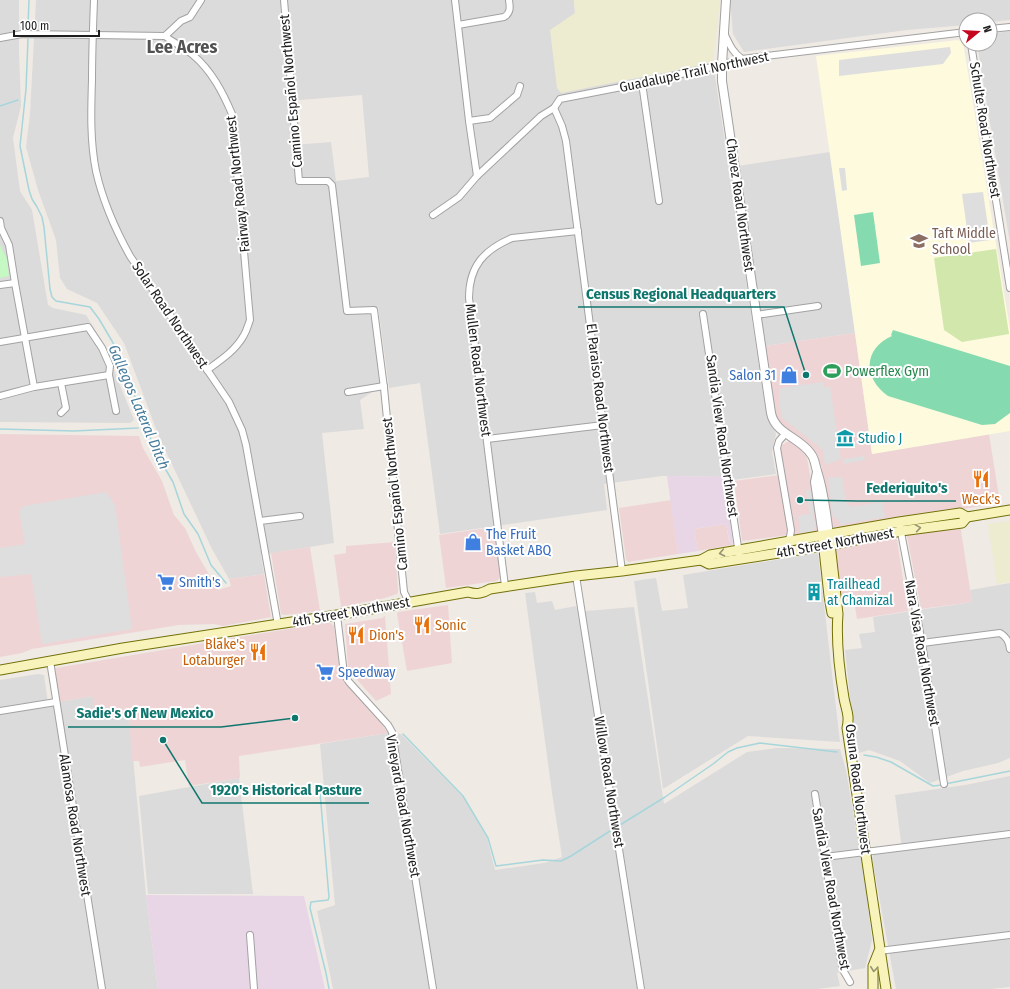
<svg xmlns="http://www.w3.org/2000/svg" width="1010" height="989" viewBox="0 0 1010 989" font-family="'Fira Sans Condensed',sans-serif">
	<style>
		.residential { fill: #dcdbdb; fill-rule: evenodd }
		.commercial { fill: #efd4d6 }
		.industrial { fill: #e8d6e7 }
		.education { fill: #fefade }
		.farmland { fill: #edebd0 }
		.grass { fill: #d1e7ac }
		.park { fill: #c5f8c2 }
		.pitch { fill: #85dbaf }
		.parking { fill: #dedede }
		.lines { fill: none; stroke-linecap: round; stroke-linejoin: round }
		.stream { stroke: #a6d6db; stroke-width: 1.5 }
		.minor-casing { stroke: #a2a2a2; stroke-width: 8 }
		.tertiary-casing { stroke: #a2a2a2; stroke-width: 10 }
		.secondary-casing { stroke: #727008; stroke-width: 11 }
		.minor { stroke: #fff; stroke-width: 6 }
		.tertiary { stroke: #fff; stroke-width: 8 }
		.secondary { stroke: #f7f3ba; stroke-width: 9 }
		.oneway { stroke: #959374 }
		.labels { text-anchor: middle; dominant-baseline: central; stroke-width: 4; stroke-linejoin: round; paint-order: stroke }
		.street-label { font-size: 14px; fill: #1e1e1e; stroke: #fff }
		.education-label { font-size: 14px; fill: #785e54; stroke: #fff; text-anchor: start }
		.leisure-label { font-size: 14px; fill: #27864d; stroke: #fff; text-anchor: start }
		.shop-label { font-size: 14px; fill: #366cbe; stroke: #fff; text-anchor: start }
		.culture-label { font-size: 14px; fill: #0d838f; stroke: #fff; text-anchor: start }
		.food-label { font-size: 14px; fill: #c56008; stroke: #fff; text-anchor: start }
		.water-label { font-size: 15px; font-style: italic; fill: #477c9c; stroke: #fff }
		.district-label { font-size: 18px; font-weight: bold; fill: #515151; stroke: #fff }
		.leader { fill: none; stroke: #0f766e; stroke-width: 1.5 }
		.callout-dot { fill: #0f766e; stroke: #fff; stroke-width: 1.5 }
		.callout-label { font-size: 15px; text-anchor: middle; font-weight: bold; fill: #0f766e; stroke: #fff; stroke-width: 4; stroke-linejoin: round; paint-order: stroke }
	</style>
	<rect width="100%" height="100%" fill="#efeae4"/>
	<g class="residential">
		<path d="M0 0H19V53L21 106 13 138 20 191 32 210 48 305 53 308 86 315 103 343 134 420 130 423 0 422Z"/>
		<path d="M36 0H574L575 13 561 92 713 63 765 406 776 434 772 452 776 474 733 480 723 477 662 476 604 484 607 510 440 534 420 383 389 388 378 306 372 318 381 386 360 400 364 429 322 433 334 543 261 555 264 574 229 579 212 549 159 437 124 343 97 303 67 289 60 278 56 240 38 190 26 147 30 114ZM362 95 369 177 336 181 331 142 293 145 288 101Z"/>
		<path d="M730 0H1010V20L990 22V20H966V25L907 30 744 52 733 34Z"/>
		<path d="M1010 31V243L977 44H990V34Z"/>
		<path d="M830 152 855 333 765 346 738 166Z"/>
		<path d="M818 553 840 742 748 736 663 789 634 581 656 578 662 611 688 608 683 575Z"/>
		<path d="M1010 583V758L998 763 963 771 930 783 900 761 869 750 859 753V750L855 746 845 650 862 648 859 634 875 632 873 617 972 602 970 590Z"/>
		<path d="M535 592 537 603 552 601 555 610 576 606 578 612 586 611 634 607 664 804 747 752 777 748 840 749 846 770 865 882 872 940 865 968 837 973 840 986 818 989H333L317 911 335 905 320 744 388 733 401 734 463 797 487 838 495 870 544 863 562 857 552 793 525 593Z"/>
		<path d="M38 674 44 675 48 704 92 696 129 715 146 895 158 989H0V680Z"/>
		<path d="M1010 776V987L991 989H896L872 858 874 854 902 850 895 795 965 785Z"/>
		<path d="M239 778 253 894H148L139 796Z"/>
	</g>
	<g class="commercial">
		<path d="M855 333 872 454 989 434 1000 503 835 530 832 529 822 481V467L820 464 818 456 812 447 780 424 775 415 765 346Z"/>
		<path d="M0 434 139 436 143 448 162 481 174 515 185 528 196 552 218 590 231 586 229 579 264 574 271 617 223 626 214 624 179 625 32 649 22 653 0 657Z"/>
		<path d="M789 441 801 450 807 458 818 520 819 530 816 534 793 538V520L780 451 782 445Z"/>
		<path d="M780 475 788 535 742 541 734 481Z"/>
		<path d="M671 500 678 554 628 562 626 559 619 508Z"/>
		<path d="M726 524 729 541 731 544 733 543 732 545 698 551 694 529Z"/>
		<path d="M960 524 972 602 921 609 907 536 908 534Z"/>
		<path d="M494 527 501 575 499 579 496 581 446 588 439 535Z"/>
		<path d="M892 536 897 540 908 611 857 619 853 594 840 595 835 552 837 548Z"/>
		<path d="M395 542 398 592 397 594 385 598 341 607 334 555 346 553V546Z"/>
		<path d="M310 547 320 611 285 615 281 614 271 553Z"/>
		<path d="M448 605 452 663 407 671 397 614 398 612Z"/>
		<path d="M385 616 391 694 376 701 351 673 348 667 345 624 382 618Z"/>
		<path d="M329 622 334 626 340 674 343 680 379 720 388 733 239 756 240 778 189 786 185 760 140 767 139 761H132L129 715 97 720 92 696 59 702 54 669 56 668Z"/>
	</g>
	<g class="industrial">
		<path d="M667 476 724 477 733 543 730 544 726 524 694 529 698 551 678 554Z"/>
		<path d="M146 895 304 896 325 989H158Z"/>
	</g>
	<path class="education" d="M958 40 963 42 1010 329V431L872 454 816 56Z"/>
	<g class="farmland">
		<path d="M574 0H720L713 63 561 93 557 88 550 30 575 13Z"/>
		<path d="M1010 521V582L997 584 988 524Z"/>
	</g>
	<path class="grass" d="M996 249 1009 334 962 342 944 330 934 258Z"/>
	<path class="park" d="M0 245 7 259 9 276 0 278Z"/>
	<g class="pitch">
		<path d="M873 212 880 263 861 266 854 215Z"/>
		<path d="M893 330 1010 366V413L995 424 982 425 888 396C863 378 863 349 892 336L891 335Z"/>
	</g>
	<g class="parking">
		<path d="M950 47 951 53 943 64 839 76V60Z"/>
		<path d="M839 168H845L847 190 842 191Z"/>
		<path d="M983 192 990 240 969 243 962 194Z"/>
		<path d="M823 382 824 387H830L841 459 825 465 823 450 782 418 779 401V388Z"/>
		<path d="M864 456 865 460 843 464V459Z"/>
		<path d="M842 477 846 502 851 507 882 502 885 517 840 525V521L836 518H833L828 478Z"/>
		<path d="M810 488 815 523 814 531 800 533 798 516 810 514 806 491Z"/>
		<path d="M106 492 115 505 132 629 42 644 31 574 0 577V548L25 544 19 511 24 506Z"/>
	</g>
	<g class="lines">
		<g class="stream">
			<path d="M28 25 29 0"/>
			<path d="M28 39 26 89 20 146 29 190 32 199 37 207 42 217 44 227 50 289 52 297 56 301 90 307 99 319 112 341 123 364 156 453 173 482 184 514 198 534 211 565 226 583"/>
			<path d="M0 106 18 100"/>
			<path d="M0 429 74 431 138 428"/>
			<path d="M403 734 463 796 488 838 496 866 543 860 561 861 571 856 610 831"/>
			<path d="M864 755 876 757 891 762 933 786 942 785"/>
			<path d="M945 784 1010 771"/>
			<path d="M320 793 329 897 328 900 311 902 310 908 326 973 329 989"/>
			<path d="M620 825 665 797 713 764 728 752 737 748 760 743 837 752"/>
		</g>
		<g class="minor-casing">
			<g id="minor">
				<path d="M94 0C93 27 92 53 92 80 91 110 90 141 96 171 103 202 115 229 130 256L229 402 242 430 246 445 278 625"/>
				<path d="M284 0 299 181H328L332 185 347 311 374 310 384 388 404 592 409 602"/>
				<path d="M455 0 469 121 477 176"/>
				<path d="M458 25 504 17C511 13 510 7 509 0"/>
				<path d="M990 29 1010 27"/>
				<path d="M724 33C729 43 732 52 742 59"/>
				<path d="M165 36C174 43 185 48 193 55 212 71 223 93 232 114L250 320C248 325 247 330 244 335 236 350 221 360 207 370"/>
				<path d="M165 36 181 21 190 17 201 0"/>
				<path d="M0 38 22 34 165 36"/>
				<path d="M971 44 1010 288"/>
				<path d="M642 83 659 201"/>
				<path d="M554 108 562 126 566 141 622 571"/>
				<path d="M469 121 490 118 517 95 520 86"/>
				<path d="M433 215 459 197 477 176 541 116 554 108 560 99 642 83 716 66 742 59 966 32"/>
				<path d="M0 221 1 228 9 245 15 283 34 387"/>
				<path d="M0 285 15 283"/>
				<path d="M703 314 739 554"/>
				<path d="M756 315 818 306"/>
				<path d="M0 342 88 327 102 348 110 366 109 375 116 411"/>
				<path d="M348 392 384 386"/>
				<path d="M0 396 34 387 109 375"/>
				<path d="M61 413 66 408 61 383"/>
				<path d="M786 433 779 441 777 448 791 530 790 537 786 542"/>
				<path d="M487 439 603 425"/>
				<path d="M260 521 300 516"/>
				<path d="M900 527 922 643 944 784"/>
				<path d="M576 576 641 989"/>
				<path d="M505 586 469 298C469 266 484 250 512 238L578 231"/>
				<path d="M337 615 344 674 349 682 388 725 392 732 433 989"/>
				<path d="M922 643 1000 633C1007 637 1009 642 1010 649"/>
				<path d="M50 661 102 989"/>
				<path d="M0 711 56 702"/>
				<path d="M815 794 841 961 843 970 850 982"/>
				<path d="M825 857 1010 834"/>
				<path d="M250 935 254 989"/>
				<path d="M879 951 1010 935"/>
			</g>
		</g>
		<g class="tertiary-casing">
			<g id="tertiary">
				<path d="M726 0 722 64V81L771 413C775 434 800 437 811 454 815 459 815 465 817 471 824 492 826 513 829 535"/>
				<path d="M817 472 815 482 823 536"/>
			</g>
		</g>
		<g class="secondary-casing">
			<g id="secondary">
				<path d="M829 535 838 614C836 638 840 674 844 698 846 710 850 715 847 728L886 989"/>
				<path d="M823 540 829 596 832 613"/>
				<path d="M701 560 709 564 830 545 901 531 962 523 967 517"/>
				<path d="M0 670 123 648 337 615 468 592C477 595 483 593 490 589L576 576 622 571 701 560 710 555 899 522 960 513 967 517 1010 510"/>
				<path d="M873 989V966L879 951"/>
			</g>
		</g>
		<use href="#minor" class="minor"/>
		<use href="#tertiary" class="tertiary"/>
		<use href="#secondary" class="secondary"/>
	</g>
	<defs><path id="oneway-chevron" d="M-2-3.5L2.5 0L-2 3.5" fill="none" stroke-width="1.6" stroke-linecap="round" stroke-linejoin="round"/></defs>
	<g class="oneway">
		<use href="#oneway-chevron" transform="translate(918 528) rotate(-9)"/>
		<use href="#oneway-chevron" transform="translate(722 553) rotate(169)"/>
		<use href="#oneway-chevron" transform="translate(874 969) rotate(96)"/>
	</g>
	<defs>
		<g id="school-bare" transform="scale(1.38)"><path d="M0-5L7-2L0 1L-7-2ZM-4 1L0 2.5L4 1V4Q0 6-4 4Z" fill="#8d6e63" stroke="#fff" stroke-width="2.5" paint-order="stroke"/></g>
		<g id="stadium-bare" transform="scale(1.38)"><path d="M0-5a6.5 5 0 1 0 0 10a6.5 5 0 1 0 0-10ZM-3.5-1.8h7v3.6h-7Z" fill="#2e9e5b" stroke="#fff" stroke-width="2.5" paint-order="stroke"/></g>
		<g id="shop-bare" transform="scale(1.38)"><path d="M-5-2.5h2.3a2.7 3.5 0 0 1 5.4 0H5L5.5 6h-11ZM-1.5-2.5h3a1.5 2.3 0 0 0-3 0Z" fill="#3f7fe0" stroke="#fff" stroke-width="2.5" paint-order="stroke"/></g>
		<g id="museum-bare" transform="scale(1.38)"><path d="M0-6L6-3V-2H-6V-3ZM-5-1h2V3h-2ZM-1-1h2V3h-2ZM3-1h2V3H3ZM-6 4H6V6H-6Z" fill="#0f9aa8" stroke="#fff" stroke-width="2.5" paint-order="stroke"/></g>
		<g id="restaurant-bare" transform="scale(1.38)"><path d="M-5-6h1v4h1v-4h1v4h1v-4h1v5L-1.5 .5V6h-2V.5L-5-1ZM5-6V6H3V1.5H1.5Q1.5-4 5-6Z" fill="#e8710a" stroke="#fff" stroke-width="2.5" paint-order="stroke"/></g>
		<g id="supermarket-bare" transform="scale(1.38)"><path d="M-6-5.5h2.5l.6 2H6L4.5 2H-2.5L-4.4-4H-6ZM-1.5 3.2a1.3 1.3 0 1 0 .1 0ZM3 3.2a1.3 1.3 0 1 0 .1 0Z" fill="#3f7fe0" stroke="#fff" stroke-width="2.5" paint-order="stroke"/></g>
		<g id="building-bare" transform="scale(1.38)"><path d="M-4-6H4V6H1V3H-1V6H-4ZM-2.5-4.3h1.7v1.8h-1.7ZM.8-4.3h1.7v1.8H.8ZM-2.5-1h1.7V.8h-1.7ZM.8-1h1.7V.8H.8Z" fill="#0f9aa8" stroke="#fff" stroke-width="2.5" paint-order="stroke"/></g>
	</defs>
	<g fill-rule="evenodd">
		<use href="#school-bare" x="919" y="241"/>
		<use href="#stadium-bare" x="832" y="371"/>
		<use href="#shop-bare" x="789" y="375"/>
		<use href="#museum-bare" x="845" y="438"/>
		<use href="#restaurant-bare" x="981" y="479"/>
		<use href="#shop-bare" x="473" y="542"/>
		<use href="#supermarket-bare" x="166" y="582"/>
		<use href="#building-bare" x="814" y="592"/>
		<use href="#restaurant-bare" x="422" y="625"/>
		<use href="#restaurant-bare" x="356" y="635"/>
		<use href="#restaurant-bare" x="258" y="652"/>
		<use href="#supermarket-bare" x="325" y="672"/>
	</g>
	<g class="labels">
		<g class="street-label">
			<text transform="translate(694 72) rotate(-12)">Guadalupe Trail Northwest</text>
			<text transform="translate(291 91) rotate(-95)">Camino Español Northwest</text>
			<text transform="translate(985 130) rotate(81)">Schulte Road Northwest</text>
			<text transform="translate(238 184) rotate(-96)">Fairway Road Northwest</text>
			<text transform="translate(740 205) rotate(82)">Chavez Road Northwest</text>
			<text transform="translate(170 315) rotate(56)">Solar Road Northwest</text>
			<text transform="translate(478 370) rotate(83)">Mullen Road Northwest</text>
			<text transform="translate(600 398) rotate(83)">El Paraiso Road Northwest</text>
			<text transform="translate(722 436) rotate(82)">Sandia View Road Northwest</text>
			<text transform="translate(395 494) rotate(-96)">Camino Español Northwest</text>
			<text transform="translate(835 543) rotate(-10)">4th Street Northwest</text>
			<text transform="translate(351 612) rotate(-10)">4th Street Northwest</text>
			<text transform="translate(922 653) rotate(80)">Nara Visa Road Northwest</text>
			<text transform="translate(609 782) rotate(81)">Willow Road Northwest</text>
			<text transform="translate(858 789) rotate(83)">Osuna Road Northwest</text>
			<text transform="translate(403 806) rotate(80)">Vineyard Road Northwest</text>
			<text transform="translate(75 825) rotate(81)">Alamosa Road Northwest</text>
			<text transform="translate(831 889) rotate(80)">Sandia View Road Northwest</text>
		</g>
		<g class="education-label">
			<text x="932" y="233">Taft Middle<tspan x="932" dy="16">School</tspan></text>
		</g>
		<g class="leisure-label">
			<text x="845" y="371">Powerflex Gym</text>
		</g>
		<g class="shop-label">
			<text x="776" y="375" text-anchor="end">Salon 31</text>
			<text x="486" y="534">The Fruit<tspan x="486" dy="16">Basket ABQ</tspan></text>
			<text x="179" y="582">Smith's</text>
			<text x="338" y="672">Speedway</text>
		</g>
		<g class="culture-label">
			<text x="858" y="438">Studio J</text>
			<text x="827" y="584">Trailhead<tspan x="827" dy="16">at Chamizal</tspan></text>
		</g>
		<g class="food-label">
			<text x="981" y="499" text-anchor="middle">Weck's</text>
			<text x="435" y="625">Sonic</text>
			<text x="369" y="635">Dion's</text>
			<text x="245" y="644" text-anchor="end">Blake's<tspan x="245" dy="16">Lotaburger</tspan></text>
		</g>
		<g class="water-label">
			<text transform="translate(139 407) rotate(67)">Gallegos Lateral Ditch</text>
		</g>
		<g class="district-label">
			<text x="182" y="47">Lee Acres</text>
		</g>
	</g>
	<path class="leader" d="M806 375L784 307H578M800 500L858 501H956M295 718L221 727H68M163 740L202 803H369"/>
	<g class="callout-dot">
		<circle cx="806" cy="375" r="4"/>
		<circle cx="800" cy="500" r="4"/>
		<circle cx="295" cy="718" r="4"/>
		<circle cx="163" cy="740" r="4"/>
	</g>
	<g class="callout-label">
		<text x="681" y="299">Census Regional Headquarters</text>
		<text x="907" y="493">Federiquito's</text>
		<text x="145" y="718">Sadie's of New Mexico</text>
		<text x="286" y="795">1920's Historical Pasture</text>
	</g>
	<g transform="translate(978 32) rotate(72)"><circle r="19" fill="#ffffff" stroke="#a5a5a5"/>
	<path d="M0-3L7 15L0 10L-7 15Z" fill="#c6061f"/>
	<text y="-6" font-size="11" font-weight="bold" text-anchor="middle" fill="#1e1e1e">N</text>
	</g>
	<path d="M14 30v6h85v-6" fill="none" stroke="#1e1e1e" stroke-width="2"/>
	<text x="20" y="30" font-size="12" fill="#1e1e1e" stroke="#ffffff" stroke-width="3" paint-order="stroke">100 m</text>
</svg>
